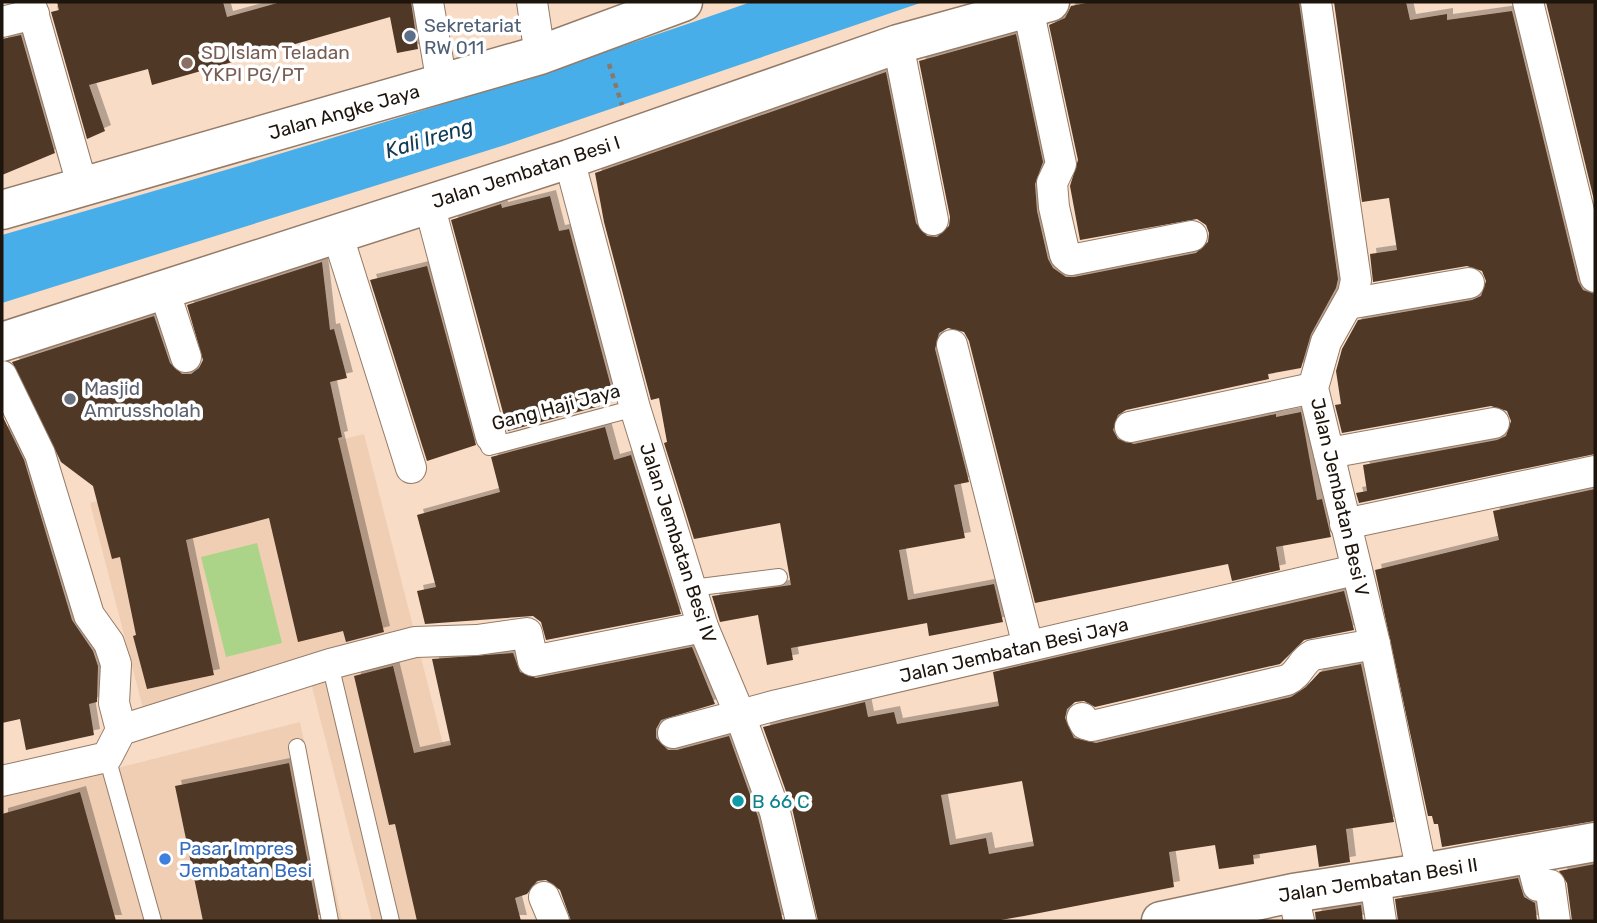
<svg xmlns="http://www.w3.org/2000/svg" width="1597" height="923" viewBox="0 0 1597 923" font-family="Rubik,sans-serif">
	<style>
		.built { fill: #f0ceb4 }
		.green { fill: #abd489 }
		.water { fill: #48aeea }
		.building { fill: #4f3728; fill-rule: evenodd; filter: url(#shadow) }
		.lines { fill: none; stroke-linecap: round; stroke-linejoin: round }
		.lane-casing { stroke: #947b67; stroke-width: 18 }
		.street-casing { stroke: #947b67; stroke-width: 32 }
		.secondary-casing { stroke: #947b67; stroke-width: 41 }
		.path { stroke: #8a7869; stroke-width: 4.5; stroke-dasharray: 5 5; stroke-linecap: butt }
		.lane { stroke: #fff; stroke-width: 16 }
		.street { stroke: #fff; stroke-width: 30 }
		.secondary { stroke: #fff; stroke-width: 38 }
		.service-dot { fill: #5c6f8a; stroke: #fff; stroke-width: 2.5 }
		.education-dot { fill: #8d6e63; stroke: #fff; stroke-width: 2.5 }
		.worship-dot { fill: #6b7280; stroke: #fff; stroke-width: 2.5 }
		.culture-dot { fill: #0f9aa8; stroke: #fff; stroke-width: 2.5 }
		.shop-dot { fill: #3f7fe0; stroke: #fff; stroke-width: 2.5 }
		.labels { text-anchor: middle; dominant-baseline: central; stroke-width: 7; stroke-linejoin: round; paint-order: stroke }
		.service-label { font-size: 19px; fill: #4e5e75; stroke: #fff; text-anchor: start }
		.education-label { font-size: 19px; fill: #785e54; stroke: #fff; text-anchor: start }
		.street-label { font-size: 19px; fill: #1d140c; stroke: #fff }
		.worship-label { font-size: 19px; fill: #5b616d; stroke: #fff; text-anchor: start }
		.culture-label { font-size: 19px; fill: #0d838f; stroke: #fff; text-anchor: start }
		.shop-label { font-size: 19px; fill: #366cbe; stroke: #fff; text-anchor: start }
		.water-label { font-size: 21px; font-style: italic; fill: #103b53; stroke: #fff }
	</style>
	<defs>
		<filter id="shadow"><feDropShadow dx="6" dy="-6" stdDeviation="0" flood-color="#0004"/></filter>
	</defs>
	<rect width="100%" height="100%" fill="#f8dcc6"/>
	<g class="built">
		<path d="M364 434 443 744 464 740 455 823 480 921H372L311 683 147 724 90 503Z"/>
		<path d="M300 722 342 921H2V797Z"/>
	</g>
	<path class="green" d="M257 543 282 643 226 657 201 557Z"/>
	<path class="water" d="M751 2H923L505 145 2 303V235C253 163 504 89 751 2Z"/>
	<g class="building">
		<path d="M57 2H223L227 17 281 2H411L418 49 397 53 390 17 152 85 148 69 89 85 105 131 87 139 51 12 59 10Z"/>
		<path d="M1091 2H1299L1338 279 1336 288 1311 334 1301 368 1268 374 1269 379 1126 410 1118 415 1113 430 1118 439 1134 444 1276 414V417L1301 412 1317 500 1322 499 1331 537 1276 547 1280 570 1232 581 1228 564 1035 603 969 341 964 332 948 328 939 333 935 349 969 482 954 485 965 538 899 550 908 600 994 584 1003 622 929 636 927 623 840 639 791 648 793 660 767 665 758 615 720 622 712 596 791 585 780 523 694 539 664 443 667 442 659 398 651 400 604 222 595 173 886 72 916 223 927 236 937 237 949 226 950 217 919 61 1016 34 1043 162 1035 184 1037 211 1048 259 1053 268 1066 277H1074L1196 253 1208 242 1209 233 1206 225 1197 219 1080 240 1070 186 1078 160 1049 25 1065 18 1071 6Z"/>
		<path d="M1334 2H1406L1410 20 1447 14V20L1512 11 1578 281 1583 290 1595 294V454L1359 503 1356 493 1367 491 1363 465 1497 440 1506 436 1511 421 1507 411 1491 406 1342 433 1335 405 1341 404 1336 371 1342 349 1358 320 1472 300 1481 296 1486 281 1482 271 1467 266 1373 282 1370 254 1397 250 1389 198 1362 202Z"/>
		<path d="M1546 2H1595V204Z"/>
		<path d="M21 35 55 153 2 175V39Z"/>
		<path d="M550 196 559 231 569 229 614 398 599 401 600 406 508 431 451 220 501 204 502 208Z"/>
		<path d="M322 262 330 330 334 329 347 378 330 382 342 437 338 438 384 632 346 642 343 631 298 642 269 518 186 540 214 675 147 689 133 636 136 635 120 557 112 559 93 486 61 462 12 362 154 316 170 363 182 374H191L199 368 203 360 187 305Z"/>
		<path d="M427 266 476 445 427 461 370 280Z"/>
		<path d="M2 415 24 460 72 620 93 651 98 666 97 702 89 704 94 735 26 750 20 719 2 723Z"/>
		<path d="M605 427 614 460 631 455 681 614 546 640 541 622 533 616 425 624 417 591 436 587 417 515 500 492 491 457Z"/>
		<path d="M1595 489V821L1442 847 1438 824H1434L1432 816H1428L1375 570 1499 540 1493 511Z"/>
		<path d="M1344 591 1354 630 1304 640 1280 664 1095 707 1084 701 1075 702 1067 709 1065 718 1074 738 1096 743 1291 697 1306 687 1320 672 1361 664 1394 822 1346 829 1350 862 1319 867 1316 845 1253 855 1254 864 1219 869 1215 845 1169 852 1174 887 1024 916 995 921H818L792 808 763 727 865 702 868 717 894 712 897 724 999 706 993 672ZM1022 781 1034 846 989 854 986 838 950 845 941 795Z"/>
		<path d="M692 647 715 704 661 720 656 729V738L668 750H677L729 736 758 817 783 921H571L560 890 546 880 537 881 527 894 515 898 521 921H417L395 824 389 825 354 676 393 666 414 753 451 745 432 659 513 653 520 672 536 678Z"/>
		<path d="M289 763 319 921H203L175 786Z"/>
		<path d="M80 792 116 921H2V814Z"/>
		<path d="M1595 864V921H1572L1567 883 1559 871Z"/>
		<path d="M1518 878 1524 897 1535 903 1537 921H1398L1395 899Z"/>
		<path d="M1361 905 1363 921H1316L1315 912Z"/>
	</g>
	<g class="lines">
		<g class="lane-casing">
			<g id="lane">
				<path d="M489 447 635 408"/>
				<path d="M692 588 779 577"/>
				<path d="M330 664 391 921"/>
				<path d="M297 747 330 921"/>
				<path d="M107 757 153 921"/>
			</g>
		</g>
		<g class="street-casing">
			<g id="street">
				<path d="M30 2 83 188"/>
				<path d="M428 2 442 84"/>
				<path d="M532 2 540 55"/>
				<path d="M1316 2 1356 280 1353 294 1326 342 1313 388 1375 644 1422 873"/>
				<path d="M1528 2 1595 277"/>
				<path d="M1028 8 1061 164 1052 183 1054 207 1065 255 1071 260 1192 236"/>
				<path d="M2 22 34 14"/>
				<path d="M898 44 933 220"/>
				<path d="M569 159 635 408 703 627 740 715 775 812 801 921"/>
				<path d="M429 204 491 437"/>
				<path d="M337 233 411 468"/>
				<path d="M164 290 186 357"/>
				<path d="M1348 304 1469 283"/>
				<path d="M952 345 1028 646"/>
				<path d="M2 376 40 454 89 615 109 643 116 664 114 703 121 730 330 664 415 642 477 640 527 633 533 661 703 627"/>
				<path d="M1130 427 1313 388"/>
				<path d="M1329 453 1494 423"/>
				<path d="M1345 524 1595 471"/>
				<path d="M1082 718 1085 724 1092 726 1287 680C1300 674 1301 661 1313 655L1375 644"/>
				<path d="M673 733 777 705 1355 570"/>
				<path d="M2 781 107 757 121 730"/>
				<path d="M1530 855 1538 886 1550 885 1555 921"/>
				<path d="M1375 881 1381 921"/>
				<path d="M1293 893 1299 921"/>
				<path d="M544 897 554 921"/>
			</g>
		</g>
		<g class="secondary-casing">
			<g id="secondary">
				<path d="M2 210 540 55 683 2"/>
				<path d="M2 342 569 159 898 44 1050 2"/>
				<path d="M1161 921 1293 893 1422 873 1595 842"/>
			</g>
		</g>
		<path class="path" d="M609 64 622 105"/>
		<use href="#lane" class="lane"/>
		<use href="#street" class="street"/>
		<use href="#secondary" class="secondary"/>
	</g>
	<circle class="service-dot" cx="410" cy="36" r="7"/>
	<circle class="education-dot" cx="187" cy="63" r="7"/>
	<circle class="worship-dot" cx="70" cy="399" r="7"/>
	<circle class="culture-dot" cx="738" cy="801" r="7"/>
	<circle class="shop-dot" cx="165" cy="859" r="7"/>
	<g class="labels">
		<g class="service-label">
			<text x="424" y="25">Sekretariat<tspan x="424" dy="22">RW 011</tspan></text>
		</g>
		<g class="education-label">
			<text x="201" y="52">SD Islam Teladan<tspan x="201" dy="22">YKPI PG/PT</tspan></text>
		</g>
		<g class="street-label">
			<text transform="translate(344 112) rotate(-16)">Jalan Angke Jaya</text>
			<text transform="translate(526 172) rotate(-18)">Jalan Jembatan Besi I</text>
			<text transform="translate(556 407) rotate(-15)">Gang Haji Jaya</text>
			<text transform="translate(1340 497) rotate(77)">Jalan Jembatan Besi V</text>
			<text transform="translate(678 543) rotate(72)">Jalan Jembatan Besi IV</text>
			<text transform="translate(1014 650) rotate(-13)">Jalan Jembatan Besi Jaya</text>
			<text transform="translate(1378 880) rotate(-9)">Jalan Jembatan Besi II</text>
		</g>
		<g class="worship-label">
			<text x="84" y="388">Masjid<tspan x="84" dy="22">Amrussholah</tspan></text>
		</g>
		<g class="culture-label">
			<text x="752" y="801">B 66 C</text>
		</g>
		<g class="shop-label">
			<text x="179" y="848">Pasar Impres<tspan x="179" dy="22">Jembatan Besi</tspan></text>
		</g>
		<g class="water-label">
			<text transform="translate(429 138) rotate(-17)">Kali Ireng</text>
		</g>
	</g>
	<rect width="1597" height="923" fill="none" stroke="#1d140c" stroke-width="7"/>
</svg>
